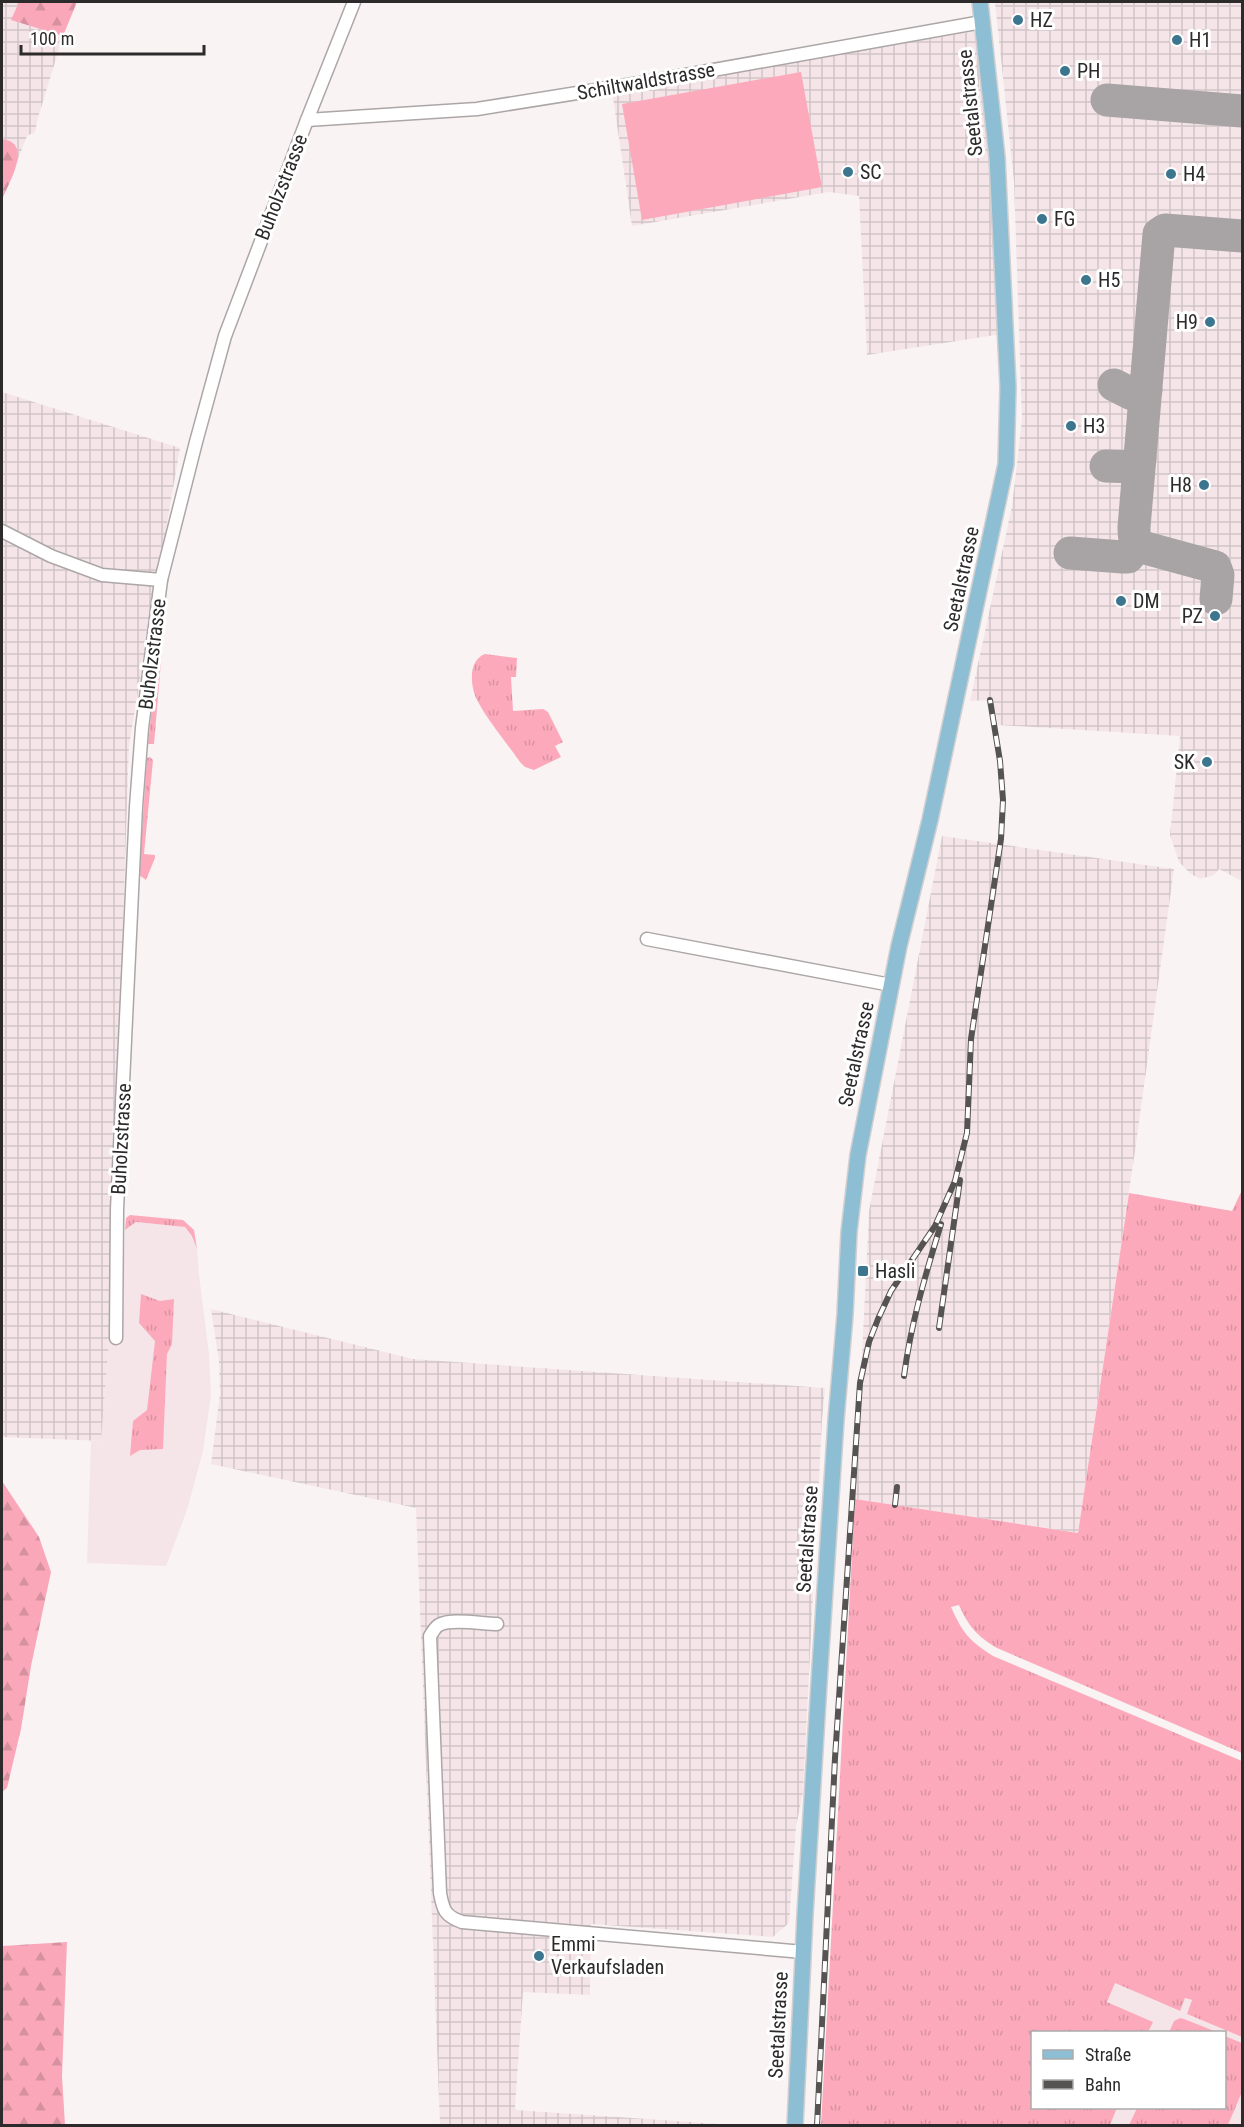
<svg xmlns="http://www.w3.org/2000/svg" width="1244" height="2127" viewBox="0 0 1244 2127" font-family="'Roboto Condensed',sans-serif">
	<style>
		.built { fill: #f5e5e8 }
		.industrial { fill: url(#industrial-grid) }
		.grass { fill: url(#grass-tufts) }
		.forest { fill: url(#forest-firs) }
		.garden { fill: #fcaabb }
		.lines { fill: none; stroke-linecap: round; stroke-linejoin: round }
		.taxiway { stroke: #a8a3a4; stroke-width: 33 }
		.minor-casing { stroke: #aca6a7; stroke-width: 15 }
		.major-casing { stroke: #d1d0d0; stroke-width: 18 }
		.minor { stroke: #fff; stroke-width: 12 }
		.major { stroke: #8ebed3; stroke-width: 15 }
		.rail-casing { stroke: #565353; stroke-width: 6 }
		.rail { stroke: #fff; stroke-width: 4; stroke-dasharray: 11; stroke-linecap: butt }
		.poi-dot { fill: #3b758e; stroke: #fff; stroke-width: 2 }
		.labels { text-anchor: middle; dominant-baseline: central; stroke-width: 6; stroke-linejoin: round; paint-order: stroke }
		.poi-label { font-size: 20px; fill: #2c2a2a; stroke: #fff; text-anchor: start }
		.street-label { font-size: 20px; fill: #2c2a2a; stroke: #fff }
	</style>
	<defs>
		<pattern id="industrial-grid" width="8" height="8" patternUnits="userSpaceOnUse" patternTransform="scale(1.5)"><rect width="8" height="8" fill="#f5e5e8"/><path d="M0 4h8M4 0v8" fill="none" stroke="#d2c5c7"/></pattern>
		<pattern id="grass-tufts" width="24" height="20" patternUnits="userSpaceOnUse" patternTransform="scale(1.5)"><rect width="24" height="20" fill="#fcaabb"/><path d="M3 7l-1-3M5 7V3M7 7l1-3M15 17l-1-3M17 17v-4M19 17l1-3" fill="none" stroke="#d892a1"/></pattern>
		<pattern id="forest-firs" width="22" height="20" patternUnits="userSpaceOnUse" patternTransform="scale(1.5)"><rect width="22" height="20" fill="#faa8b9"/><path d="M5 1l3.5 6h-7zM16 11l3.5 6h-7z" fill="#d6919f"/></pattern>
	</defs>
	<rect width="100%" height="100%" fill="#faf3f4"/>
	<g class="built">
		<path d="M136 1222 185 1227 192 1236 197 1249 199 1275 209 1354 211 1395 203 1451 187 1510 166 1566 87 1563 91 1441H101L109 1342 121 1337 125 1230Z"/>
		<path d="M1115 1983 1179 2011 1185 1998 1193 2001 1187 2014 1242 2037V2043L1225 2036 1224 2032H1217L1183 2019 1174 2021 1169 2032H1148L1152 2022 1107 2002Z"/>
		<path d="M1242 2092V2125H1228Z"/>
		<path d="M1117 2108H1137L1129 2125 1110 2126Z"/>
	</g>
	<g class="industrial">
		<path d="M2 2H19L12 20 63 36 37 121 36 128 35 132 27 136 2 200Z"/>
		<path d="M995 2H1242V881L1219 869 1214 875 1200 879 1191 874 1179 862 1170 835 1180 736 998 725 993 700 970 701 1012 506 1022 420 1014 182Z"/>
		<path d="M978 31 991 144 1002 334 867 355 859 196 829 192 632 226 612 91Z"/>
		<path d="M2 392 180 448 129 745 109 1342 101 1441 2 1437Z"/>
		<path d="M942 836 1174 869 1135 1151 1078 1533 855 1499 869 1211Z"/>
		<path d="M211 1309 413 1359 825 1388 822 1420 803 1792 796 1827 789 1923 773 1937 591 1924 590 1995 523 1992 515 2108 516 2110 734 2125H440L416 1508 211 1464 220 1394 219 1362Z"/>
	</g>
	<g class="grass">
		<path d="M160 650H162L154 744H148L158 652Z"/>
		<path d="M485 654 517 658 516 677H511L513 711 543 709 548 712 563 742 555 746 561 757 534 770 525 767 520 762C506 742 488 721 477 700 470 686 468 660 485 654Z"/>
		<path d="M150 757 153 760 144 854 155 855V858L146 880 139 875 147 758Z"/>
		<path d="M1242 1190V1753L997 1648C978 1637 968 1626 959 1605L951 1607C963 1633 968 1640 993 1656L1242 1761V2037L1187 2014 1192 2000 1185 1998 1180 2011 1115 1983 1107 2002 1153 2022 1148 2032H1032V2108H1117L1110 2125H821L855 1499 1078 1533 1129 1193 1232 1211Z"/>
		<path d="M130 1215 183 1220 194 1230 197 1249 192 1236 185 1227 136 1222 125 1230 126 1218Z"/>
		<path d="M141 1294 160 1301 174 1299 172 1344 167 1354 163 1449 140 1450 130 1456 133 1421 147 1410 155 1341 139 1323Z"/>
		<path d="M1180 2018 1184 2019 1217 2032H1169L1174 2021Z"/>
		<path d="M1225 2036 1242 2043V2092L1228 2125H1129L1137 2108H1224Z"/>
	</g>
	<g class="forest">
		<path d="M19 2H77L63 36 11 20Z"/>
		<path d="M2 139C34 143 9 182 2 200Z"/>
		<path d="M2 1481 39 1537 51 1572 31 1666 21 1729 7 1788 2 1792Z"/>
		<path d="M67 1942 62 2076 65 2125H2V1946Z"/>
	</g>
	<path class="garden" d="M801 72 822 187 642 220 622 104Z"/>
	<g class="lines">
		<g class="taxiway">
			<path d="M1107 100 1242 111"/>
			<path d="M1114 385 1132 394H1141L1146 390"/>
			<path d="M1106 466 1134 467 1138 464 1140 458"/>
			<path d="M1070 553 1123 557H1128L1132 552"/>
			<path d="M1216 599 1218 575 1215 567 1142 547C1134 541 1134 536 1134 527L1159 234 1165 230 1242 236"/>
		</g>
		<g class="minor-casing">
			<g id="minor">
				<path d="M307 120 477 109 652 81 982 22"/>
				<path d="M2 531 51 556 102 575 161 580"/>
				<path d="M647 939 891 985"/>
				<path d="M116 1338 117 1210 136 807 142 728 161 580 196 442 225 336 307 120 354 2"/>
				<path d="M497 1624C483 1624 451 1618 439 1625 435 1627 433 1632 430 1636L440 1893C443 1910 445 1916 462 1922L803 1952"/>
			</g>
		</g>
		<g class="major-casing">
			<path id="major" d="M795 2126 805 1915 820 1667 836 1420 845 1315 849 1232 858 1155 899 946 930 820 1006 464 1008 387 997 157 980 2"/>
		</g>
		<use href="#minor" class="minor"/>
		<use href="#major" class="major"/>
		<g class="rail-casing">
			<g id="rail">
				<path d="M939 1328 960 1180"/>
				<path d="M904 1376C911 1323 925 1276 941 1224"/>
				<path d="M895 1505 897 1487"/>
				<path d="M817 2126 835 1758 860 1383 869 1342 878 1319 891 1291 935 1226 955 1181 967 1133 971 1039 1001 839 1003 800 1000 761 990 700"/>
			</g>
		</g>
		<use href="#rail" class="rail"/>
	</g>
	<g class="poi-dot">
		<circle cx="1018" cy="20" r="6"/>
		<circle cx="1177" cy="40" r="6"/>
		<circle cx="1065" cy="71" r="6"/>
		<circle cx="848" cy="172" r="6"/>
		<circle cx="1171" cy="174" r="6"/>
		<circle cx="1042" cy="219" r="6"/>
		<circle cx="1086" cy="280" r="6"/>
		<circle cx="1210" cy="322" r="6"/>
		<circle cx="1071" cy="426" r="6"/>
		<circle cx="1204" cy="485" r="6"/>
		<circle cx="1121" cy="601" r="6"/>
		<circle cx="1215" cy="616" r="6"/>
		<circle cx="1207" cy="762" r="6"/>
		<rect x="857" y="1265" width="12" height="12" rx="3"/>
		<circle cx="539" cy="1956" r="6"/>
	</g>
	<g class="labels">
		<g class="poi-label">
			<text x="1030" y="20">HZ</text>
			<text x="1189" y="40">H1</text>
			<text x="1077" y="71">PH</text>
			<text x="860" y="172">SC</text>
			<text x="1183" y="174">H4</text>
			<text x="1054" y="219">FG</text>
			<text x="1098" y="280">H5</text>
			<text x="1198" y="322" text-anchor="end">H9</text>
			<text x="1083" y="426">H3</text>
			<text x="1192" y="485" text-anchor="end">H8</text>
			<text x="1133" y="601">DM</text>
			<text x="1203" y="616" text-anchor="end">PZ</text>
			<text x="1195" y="762" text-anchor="end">SK</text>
			<text x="875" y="1271">Hasli</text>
			<text x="551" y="1944">Emmi<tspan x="551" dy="23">Verkaufsladen</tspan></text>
		</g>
		<g class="street-label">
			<text transform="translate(646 81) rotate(-10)">Schiltwaldstrasse</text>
			<text transform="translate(970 103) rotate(-96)">Seetalstrasse</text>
			<text transform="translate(281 187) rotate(-69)">Buholzstrasse</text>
			<text transform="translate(961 579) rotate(-78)">Seetalstrasse</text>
			<text transform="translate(152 654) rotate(-83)">Buholzstrasse</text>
			<text transform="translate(856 1054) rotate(-78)">Seetalstrasse</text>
			<text transform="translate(121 1139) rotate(-87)">Buholzstrasse</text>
			<text transform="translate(807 1539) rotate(-86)">Seetalstrasse</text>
			<text transform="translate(778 2025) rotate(-87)">Seetalstrasse</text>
		</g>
	</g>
	<rect width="1244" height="2127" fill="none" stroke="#2c2a2a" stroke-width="6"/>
	<rect x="1031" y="2031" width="195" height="78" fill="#ffffff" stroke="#abaaaa" stroke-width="1.5"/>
	<rect x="1043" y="2050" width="30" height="9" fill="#8ebed3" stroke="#abaaaa" stroke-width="1.5"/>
	<text x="1085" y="2061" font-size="18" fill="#2c2a2a">Straße</text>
	<rect x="1043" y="2080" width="30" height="9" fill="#565353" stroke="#abaaaa" stroke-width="1.5"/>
	<text x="1085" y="2091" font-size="18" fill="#2c2a2a">Bahn</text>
	<path d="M21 45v9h183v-9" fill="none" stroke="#2c2a2a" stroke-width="3"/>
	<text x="30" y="45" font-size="18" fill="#2c2a2a" stroke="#ffffff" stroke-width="4.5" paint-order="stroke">100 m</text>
</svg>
